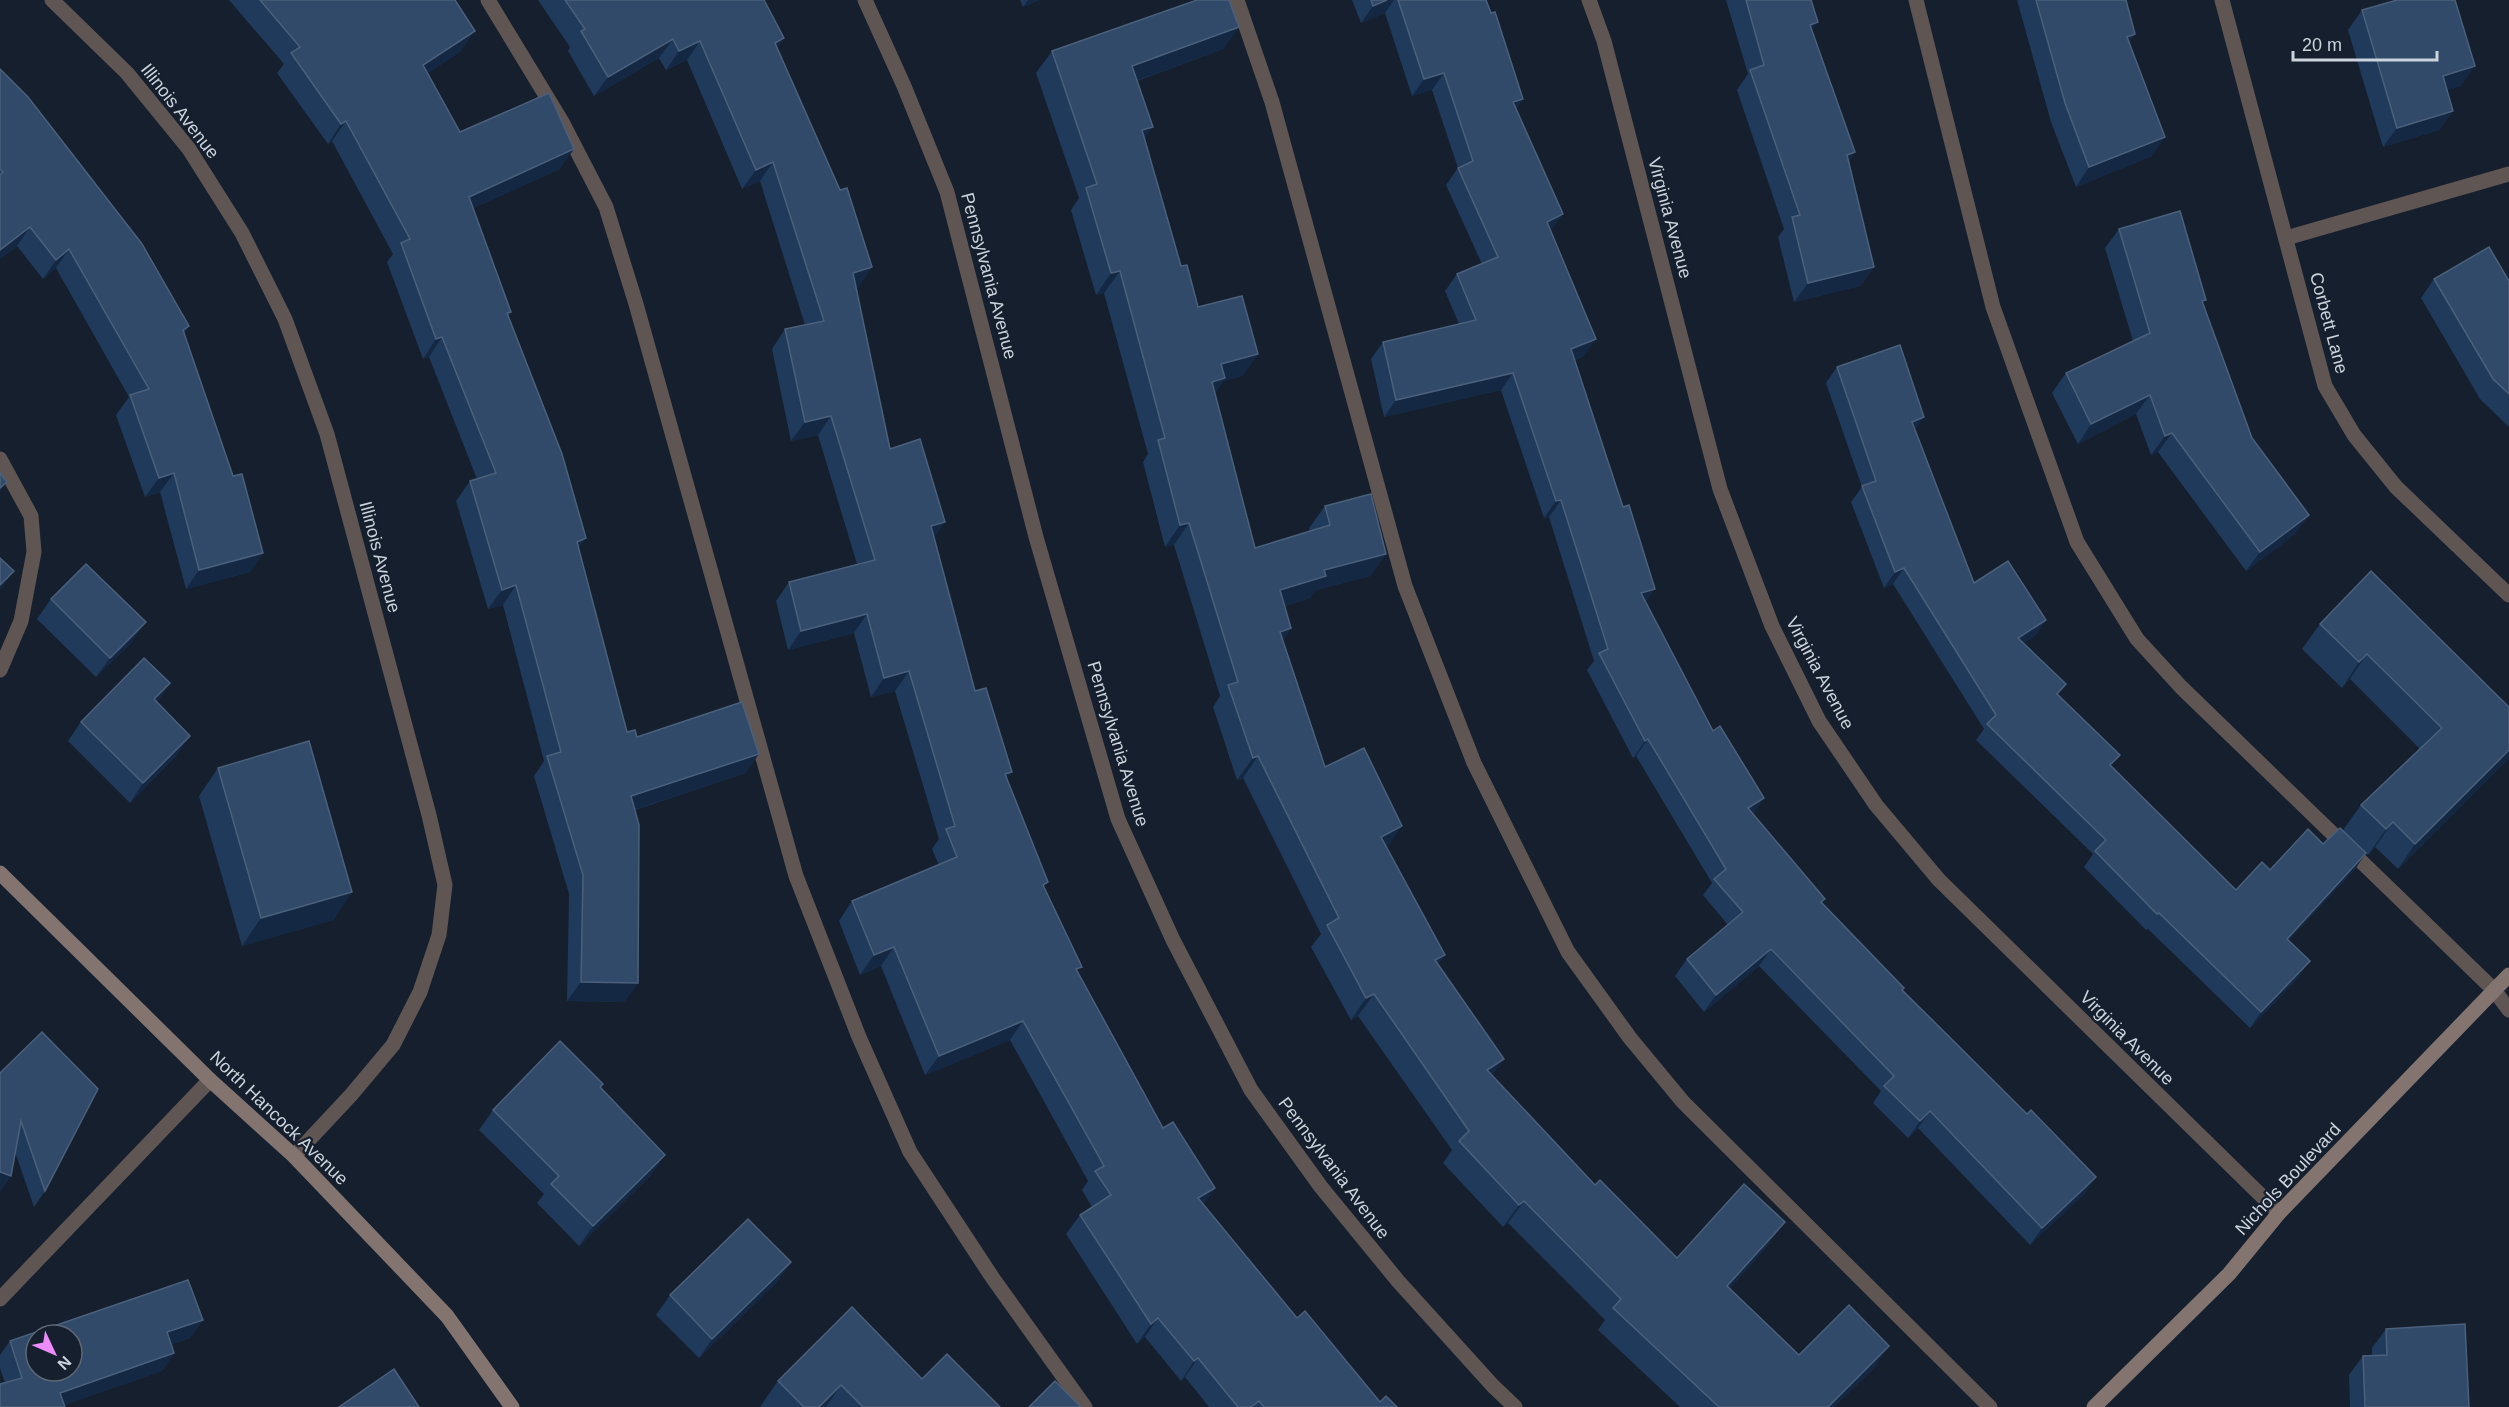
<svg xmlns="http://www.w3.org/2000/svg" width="2509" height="1407" viewBox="0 0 2509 1407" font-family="Arial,sans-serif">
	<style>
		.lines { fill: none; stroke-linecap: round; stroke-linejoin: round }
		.lane { stroke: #5f5553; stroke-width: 15 }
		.street { stroke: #5f5553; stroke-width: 15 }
		.secondary { stroke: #837470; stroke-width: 15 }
		.wall { fill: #203a5b }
		.shaded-wall { fill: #142843 }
		.building { fill: #324a69; stroke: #4a607b; stroke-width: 1.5; fill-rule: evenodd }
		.labels { text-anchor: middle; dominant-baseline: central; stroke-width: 4.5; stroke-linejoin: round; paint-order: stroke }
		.street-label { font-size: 18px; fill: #ccd3dc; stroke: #151f2d }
	</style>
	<rect width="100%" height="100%" fill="#151f2d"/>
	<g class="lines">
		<g class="lane">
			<path d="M488 0 562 122 606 207 636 304 796 876 859 1037 910 1152 992 1277 1085 1407"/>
			<path d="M1237 0 1272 102 1405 586 1474 763 1568 952 1630 1038 1683 1102 1990 1407"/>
			<path d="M1916 0 1993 307 2077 542 2137 639 2181 687 2494 990"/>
			<path d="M2286 238 2509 174"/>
			<path d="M0 459 31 516 34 552 21 621 0 670"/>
			<path d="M0 1299 210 1080"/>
		</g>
		<g class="street">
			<path d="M52 0 127 73 189 149 242 233 285 319 327 434 429 815 445 885 439 935 420 992 393 1045 351 1095 294 1156"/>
			<path d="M865 0 904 86 947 192 1036 537 1118 819 1173 940 1251 1090 1321 1187 1398 1281 1493 1386 1515 1407"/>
			<path d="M1589 0 1604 41 1720 489 1772 626 1819 721 1876 805 1939 880 2279 1213"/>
			<path d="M2222 0 2325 386 2354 435 2396 487 2509 595"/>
			<path d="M2494 990 2509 1010"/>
		</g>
		<g class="secondary">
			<path d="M0 873 210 1080 294 1156 447 1316 512 1407"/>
			<path d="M2094 1407 2229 1274 2279 1213 2509 975"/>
		</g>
	</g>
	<g class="wall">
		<path d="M229 0H455L461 51 428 73 460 132 560 169 473 208 511 312 508 316 579 549 627 732 637 737 759 754 745 773 635 810 638 983 624 1002 567 1001 569 894 534 776 544 761 503 605 488 609 456 501 470 481 477 479 429 357 423 359 387 262 393 254 332 141 328 144 277 73 284 64Z"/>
		<path d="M538 0H764L784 38 777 48 872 267 859 286 856 287 890 449 934 538 975 691 1007 779 1044 888 1078 972 1163 1128 1215 1188 1203 1205 1297 1318 1380 1402 1397 1407H1209L1185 1377 1181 1381 1145 1337 1137 1344 1066 1234 1080 1215 1092 1207 1082 1190 1088 1181 1010 1040 925 1075 881 966 860 975 839 921 852 901 939 865 932 849 939 839 895 691 871 697 854 633 788 650 776 601 789 582 857 564 818 435 791 441 772 349 785 329 805 325 760 181 742 189 687 60 666 70 659 58 594 96 568 51 570 47Z"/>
		<path d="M1020 0H1039L1023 7Z"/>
		<path d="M1352 0H1486L1523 99 1516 109 1551 231 1584 356 1575 360 1646 602 1713 731 1764 798 1753 814 1822 903 1903 990 2027 1114 2096 1177 2084 1194 2030 1245 1918 1128 1908 1138 1873 1103 1881 1091 1759 966 1704 1012 1675 976 1687 959 1728 925 1703 895 1712 883 1636 756 1633 758 1587 670 1594 661 1549 517 1544 518 1501 390 1384 417 1371 359 1383 342 1459 324 1445 291 1457 274 1482 264 1446 185 1458 168 1432 90 1412 96 1385 13 1361 23Z"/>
		<path d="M1726 0H1811L1812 30 1855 152 1849 161 1874 267 1860 286 1794 302 1778 237 1784 229 1737 90 1748 74Z"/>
		<path d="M2017 0H2126L2129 43 2152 156 2076 187 2051 122Z"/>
		<path d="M2362 10 2461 86 2447 90 2453 111 2439 130 2383 147 2348 30Z"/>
		<path d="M1239 27 1223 49 1137 81 1153 127 1144 138 1181 266 1198 307 1258 354 1242 376 1223 381 1215 393 1255 548 1310 531 1309 528 1325 506 1386 554 1370 576 1316 590 1310 598 1285 606 1291 628 1283 640 1325 767 1387 848 1438 965 1492 1075 1595 1185 1677 1258 1769 1244 1730 1288 1799 1355 1874 1368 1834 1407H1680L1598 1330 1605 1320 1508 1223 1503 1227 1443 1163 1452 1150 1358 1016 1351 1020 1311 947 1321 934 1243 778 1237 780 1213 707 1220 696 1174 545 1165 547 1143 462 1148 454 1104 293 1096 295 1071 210 1079 198 1036 73 1052 51Z"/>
		<path d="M0 69 189 326 184 333 233 476 263 553 250 572 186 589 160 492 145 497 116 415 129 397 56 268 43 279 17 246 0 259Z"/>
		<path d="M2119 229 2203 304 2252 438 2309 515 2295 534 2246 571 2158 452 2151 455 2136 414 2078 444 2052 393 2066 373 2133 341 2105 248Z"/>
		<path d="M2434 279 2509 281V427L2480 399 2421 298Z"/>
		<path d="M1837 367 1915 430 1974 583 2046 620 2035 636 2023 643 2058 695 2112 767 2236 890 2270 870 2323 844 2366 853 2355 869 2288 941 2299 977 2250 1028 2148 929 2146 930 2084 867 2093 854 1976 740 1984 729 1893 584 1884 588 1851 502 1862 487 1826 383Z"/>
		<path d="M51 599 132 642 96 677 37 619Z"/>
		<path d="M2320 624 2509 707V758L2398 869 2375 847 2368 855 2343 830 2361 805 2420 749 2350 679 2342 688 2302 649Z"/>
		<path d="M170 683 157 702 177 755 130 803 68 741 81 722Z"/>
		<path d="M218 768 352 892 333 920 242 946 199 796Z"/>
		<path d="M42 1032 45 1191 34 1207 15 1152 11 1176 0 1191V1073Z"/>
		<path d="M603 1084 601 1088 652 1174 579 1246 537 1203 544 1194 479 1130 493 1110Z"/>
		<path d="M791 1262 777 1282 699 1358 656 1315 670 1295Z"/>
		<path d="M203 1320 190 1338 172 1344 174 1353 162 1371 64 1405 5 1383 0 1368V1355L10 1341Z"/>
		<path d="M2386 1329 2469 1407H2350L2349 1375 2363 1356 2372 1355V1348Z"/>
		<path d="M922 1379 1000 1407H760L778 1381Z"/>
	</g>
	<g class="shaded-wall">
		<path d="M1028 0H1039L1023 7Z"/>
		<path d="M1387 0H1394L1385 13 1361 23 1373 6Z"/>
		<path d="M1818 22 1804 42 1810 25Z"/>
		<path d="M1239 27 1223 49 1116 88 1132 66Z"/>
		<path d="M475 31 461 51 410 85 423 65Z"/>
		<path d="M2135 34 2122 54 2127 37Z"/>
		<path d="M784 38 770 58 775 43Z"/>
		<path d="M673 39 659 58 594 96 608 77Z"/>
		<path d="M700 41 687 60 666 70 679 51Z"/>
		<path d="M2475 66 2461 86 2429 96 2443 76Z"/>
		<path d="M1444 73 1432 90 1412 96 1424 79Z"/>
		<path d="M1523 99 1512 116 1513 102Z"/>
		<path d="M2453 111 2439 130 2383 147 2397 128Z"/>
		<path d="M346 121 332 141 328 144 341 124Z"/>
		<path d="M1153 127 1137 149 1142 130Z"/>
		<path d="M2165 137 2152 156 2076 187 2089 167Z"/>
		<path d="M574 149 560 169 455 216 469 197Z"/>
		<path d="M1855 152 1841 172 1847 155Z"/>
		<path d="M773 162 760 181 742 189 756 170Z"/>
		<path d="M1563 214 1551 231 1547 222Z"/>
		<path d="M30 227 17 246 0 259V250Z"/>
		<path d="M69 249 56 268 43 279 56 260Z"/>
		<path d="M872 267 859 286 840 292 853 273Z"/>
		<path d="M1874 267 1860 286 1794 302 1808 283Z"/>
		<path d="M1120 271 1104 293 1096 295 1111 273Z"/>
		<path d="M442 337 429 357 423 359 436 339Z"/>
		<path d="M1596 339 1584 356 1559 366 1571 349Z"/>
		<path d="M1258 354 1242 376 1223 381 1210 400 1197 404 1221 364Z"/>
		<path d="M1513 373 1501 390 1384 417 1396 400Z"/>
		<path d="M2150 395 2136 414 2078 444 2091 424Z"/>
		<path d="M831 416 818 435 791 441 805 422Z"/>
		<path d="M1924 417 1913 433 1912 422Z"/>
		<path d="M2172 433 2158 452 2151 455 2165 436Z"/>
		<path d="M174 473 160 492 145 497 159 478Z"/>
		<path d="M7 482 0 492V488Z"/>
		<path d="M1561 500 1549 517 1544 518 1556 501Z"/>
		<path d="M2309 515 2295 534 2246 571 2260 552Z"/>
		<path d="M945 522 932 541 931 526Z"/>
		<path d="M1189 523 1174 545 1165 547 1180 525Z"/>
		<path d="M586 538 573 558 577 542Z"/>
		<path d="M263 553 250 572 186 589 199 570Z"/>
		<path d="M1386 554 1370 576 1316 590 1310 598 1264 612 1280 590 1324 570Z"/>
		<path d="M1904 568 1893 584 1884 588 1895 572Z"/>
		<path d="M14 571 0 590V585Z"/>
		<path d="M516 585 503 605 488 609 502 590Z"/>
		<path d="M1655 589 1643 606 1641 593Z"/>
		<path d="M867 614 854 633 788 650 801 631Z"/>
		<path d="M2046 620 2035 636 2007 654 2018 638Z"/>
		<path d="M146 622 132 642 96 677 110 658Z"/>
		<path d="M1291 628 1276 650 1280 632Z"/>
		<path d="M2367 654 2350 679 2342 688 2359 662Z"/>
		<path d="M909 671 895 691 871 697 884 678Z"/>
		<path d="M170 683 156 703 154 699Z"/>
		<path d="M190 736 177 755 130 803 143 783Z"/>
		<path d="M1648 739 1636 756 1633 758 1645 741Z"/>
		<path d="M2509 750V758L2398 869 2415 844Z"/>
		<path d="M759 754 745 773 618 815 631 796Z"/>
		<path d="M1258 756 1243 778 1237 780 1253 758Z"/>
		<path d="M1012 772 998 791 1005 774Z"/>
		<path d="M1764 798 1753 815 1748 808Z"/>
		<path d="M2393 822 2375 847 2368 855 2386 829Z"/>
		<path d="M1402 826 1387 848 1381 837Z"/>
		<path d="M2366 853 2355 869 2275 955 2287 939Z"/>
		<path d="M352 892 333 920 242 946 261 918Z"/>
		<path d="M894 947 881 966 860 975 874 955Z"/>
		<path d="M1771 949 1759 966 1704 1012 1716 995Z"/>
		<path d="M1445 955 1429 977 1435 960Z"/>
		<path d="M2310 961 2299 977 2250 1028 2261 1012Z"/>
		<path d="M581 982 638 983 624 1002 567 1001Z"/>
		<path d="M1374 994 1358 1016 1351 1020 1366 998Z"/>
		<path d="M1023 1021 1010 1040 925 1075 939 1056Z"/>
		<path d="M1504 1059 1488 1081 1487 1070Z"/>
		<path d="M1930 1111 1918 1128 1908 1138 1920 1121Z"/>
		<path d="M665 1155 652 1174 579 1246 593 1226Z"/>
		<path d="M0 1172 11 1176 0 1191Z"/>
		<path d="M2096 1177 2084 1194 2030 1245 2042 1228Z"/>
		<path d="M1215 1188 1202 1207 1198 1198Z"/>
		<path d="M1524 1201 1508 1223 1503 1227 1519 1205Z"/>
		<path d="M1785 1222 1769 1244 1712 1308 1727 1286Z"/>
		<path d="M791 1262 777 1282 699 1358 712 1339Z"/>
		<path d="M1158 1318 1145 1337 1137 1344 1151 1324Z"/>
		<path d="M203 1320 190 1338 154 1350 167 1332Z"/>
		<path d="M1889 1346 1874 1368 1834 1407H1828Z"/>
		<path d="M174 1353 162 1371 59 1407 60 1393Z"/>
		<path d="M1198 1358 1185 1377 1181 1381 1194 1361Z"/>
		<path d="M841 1385 826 1407H819Z"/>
	</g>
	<g class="building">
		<path d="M260 0H455L475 31 423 65 460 132 549 93 574 149 469 197 511 312 507 313 562 454 586 538 577 542 627 732 635 730 637 737 742 702 759 754 631 796 639 825 638 983 581 982 583 875 547 756 561 752 516 585 502 590 470 481 496 473 442 337 436 339 401 243 410 239 346 121 341 124 291 53 300 47Z"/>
		<path d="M565 0H764L784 38 775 43 840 190 847 188 872 267 853 273 890 449 920 439 945 522 931 526 975 691 986 688 1012 772 1005 774 1048 882 1043 885 1082 967 1076 969 1163 1128 1173 1122 1215 1188 1198 1198 1297 1318 1305 1311 1380 1402 1386 1396 1397 1407H1264L1259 1401 1251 1407H1238L1198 1358 1194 1361 1158 1318 1151 1324 1080 1215 1111 1195 1095 1171 1104 1166 1023 1021 939 1056 894 947 874 955 852 901 957 857 946 829 955 826 909 671 884 678 867 614 801 631 789 582 875 560 831 416 805 422 785 329 824 321 773 162 756 170 700 41 679 51 673 39 608 77 581 31 585 29Z"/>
		<path d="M1197 0H1229L1239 27 1132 66 1153 127 1142 130 1181 266 1187 265 1198 307 1242 296 1258 354 1221 364 1225 378 1212 382 1255 548 1330 525 1325 506 1371 494 1386 554 1324 570 1326 576 1280 590 1291 628 1280 632 1325 767 1364 748 1402 826 1381 837 1445 955 1435 960 1504 1059 1487 1070 1595 1185 1600 1180 1677 1258 1744 1184 1785 1222 1727 1286 1799 1355 1849 1305 1889 1346 1828 1407H1719L1613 1308 1621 1299 1524 1201 1519 1205 1459 1141 1469 1131 1374 994 1366 998 1327 925 1339 918 1258 756 1253 758 1228 685 1238 682 1189 523 1180 525 1158 440 1165 438 1120 271 1111 273 1086 188 1097 184 1052 51Z"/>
		<path d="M1371 0H1387L1373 6Z"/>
		<path d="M1398 0H1486L1491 13 1495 12 1523 99 1513 102 1563 214 1547 222 1596 339 1571 349 1623 507 1629 505 1655 589 1641 593 1713 731 1720 726 1764 798 1748 808 1825 899 1821 902 1904 988 1902 990 2027 1114 2031 1110 2096 1177 2042 1228 1930 1111 1920 1121 1884 1086 1894 1076 1771 949 1716 995 1687 959 1743 912 1714 879 1726 869 1648 739 1645 741 1599 653 1608 649 1561 500 1556 501 1513 373 1396 400 1383 342 1476 320 1457 274 1498 257 1458 168 1473 161 1444 73 1424 79Z"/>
		<path d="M1746 0H1811L1818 22 1810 25 1855 152 1847 155 1874 267 1808 283 1792 217 1800 215 1750 70 1764 65Z"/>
		<path d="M2036 0H2126L2135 34 2127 37 2165 137 2089 167 2065 103Z"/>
		<path d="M2397 0H2455L2475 66 2443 76 2453 111 2397 128 2362 10Z"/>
		<path d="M0 69 28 97 142 244 189 326 183 330 233 476 242 474 263 553 199 570 174 473 159 478 130 395 149 389 69 249 56 260 30 227 0 250V175L3 172 0 169Z"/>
		<path d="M2180 211 2206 300 2202 301 2252 438 2309 515 2260 552 2172 433 2165 436 2150 395 2091 424 2066 373 2150 333 2119 229Z"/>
		<path d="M2489 247 2509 281V394L2493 379 2434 279Z"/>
		<path d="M1900 345 1924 417 1912 422 1974 583 2008 561 2046 620 2018 638 2066 684 2057 694 2120 755 2110 765 2236 890 2262 862 2270 870 2308 829 2323 844 2340 828 2366 853 2287 939 2310 961 2261 1012 2159 913 2157 914 2095 851 2106 840 1987 724 1996 715 1904 568 1895 572 1862 486 1876 481 1837 367Z"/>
		<path d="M0 473 7 482 0 488Z"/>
		<path d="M0 558 14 571 0 585Z"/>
		<path d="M86 564 146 622 110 658 51 599Z"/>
		<path d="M2371 571 2509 707V750L2415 844 2393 822 2386 829 2361 805 2442 728 2367 654 2359 662 2320 624Z"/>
		<path d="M144 658 170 683 154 699 190 736 143 783 81 722Z"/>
		<path d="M309 741 352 892 261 918 218 768Z"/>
		<path d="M42 1032 98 1089 45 1191 21 1121 11 1176 0 1172V1073Z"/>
		<path d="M560 1041 603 1084 600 1087 665 1155 593 1226 551 1184 559 1176 493 1110Z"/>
		<path d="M748 1219 791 1262 712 1339 670 1295Z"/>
		<path d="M188 1280 203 1320 167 1332 174 1353 60 1393 65 1407H0V1384L22 1378 10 1341ZM36 1335H72V1371H36Z"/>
		<path d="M852 1307 922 1379 947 1354 1000 1407H863L841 1385 819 1407H804L778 1381Z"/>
		<path d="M2465 1324 2469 1407H2365L2363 1356 2387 1355 2386 1329Z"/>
		<path d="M394 1369 419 1407H339Z"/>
		<path d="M1055 1381 1081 1407H1029Z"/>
	</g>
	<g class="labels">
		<g class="street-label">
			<text transform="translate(180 111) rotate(52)">Illinois Avenue</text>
			<text transform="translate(1670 218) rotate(75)">Virginia Avenue</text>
			<text transform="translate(989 276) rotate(75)">Pennsylvania Avenue</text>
			<text transform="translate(2329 323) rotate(75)">Corbett Lane</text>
			<text transform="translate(380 557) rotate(75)">Illinois Avenue</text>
			<text transform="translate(1820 673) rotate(62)">Virginia Avenue</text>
			<text transform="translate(1118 744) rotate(73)">Pennsylvania Avenue</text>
			<text transform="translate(2127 1038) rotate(45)">Virginia Avenue</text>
			<text transform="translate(279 1118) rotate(44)">North Hancock Avenue</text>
			<text transform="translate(1334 1168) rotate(53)">Pennsylvania Avenue</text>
			<text transform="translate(2288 1179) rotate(-47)">Nichols Boulevard</text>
		</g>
	</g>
	<g transform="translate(54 1353) rotate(134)"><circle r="28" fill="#151f2d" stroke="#5e6773" stroke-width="1.5"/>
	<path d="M0-4.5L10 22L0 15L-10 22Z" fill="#ec8cfa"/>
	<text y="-9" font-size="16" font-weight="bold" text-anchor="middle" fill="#ccd3dc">N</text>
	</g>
	<path d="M2293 51v9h144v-9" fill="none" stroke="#ccd3dc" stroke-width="3"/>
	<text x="2302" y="51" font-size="18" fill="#ccd3dc" stroke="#151f2d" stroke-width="4.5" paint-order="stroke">20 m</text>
</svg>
